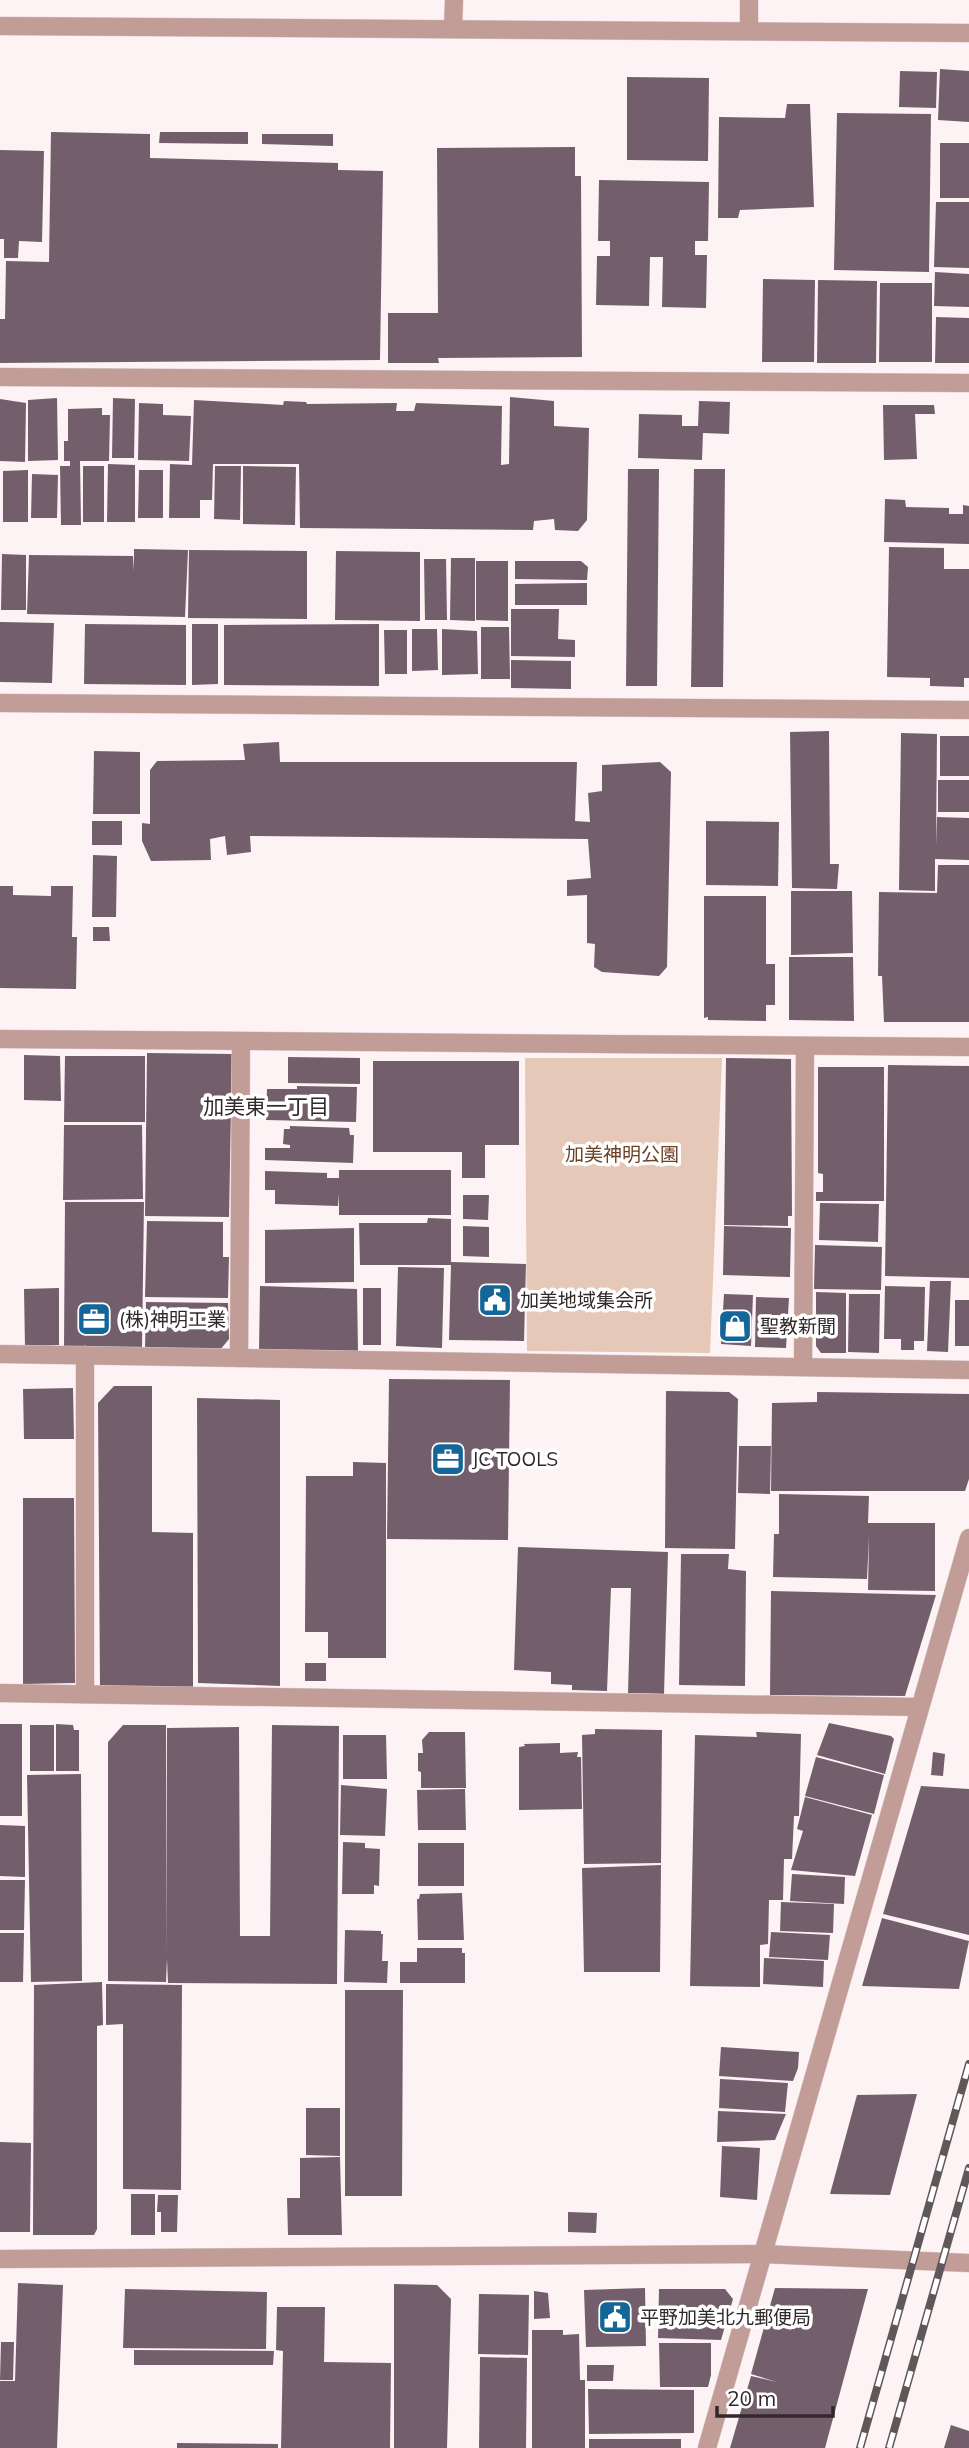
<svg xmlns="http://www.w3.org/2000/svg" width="969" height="2448" viewBox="0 0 969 2448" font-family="Mulish,'Noto Sans JP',sans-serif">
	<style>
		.green { fill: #e5c8b7 }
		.building { fill: #725f6b }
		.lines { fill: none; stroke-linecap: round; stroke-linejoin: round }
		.minor-casing { stroke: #d8ced0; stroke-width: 19 }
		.minor { stroke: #c29c96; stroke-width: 18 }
		.rail-casing { stroke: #605759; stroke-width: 8 }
		.rail { stroke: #fff; stroke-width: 5; stroke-dasharray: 16; stroke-linecap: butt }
		.labels { text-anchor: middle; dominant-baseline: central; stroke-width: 7; stroke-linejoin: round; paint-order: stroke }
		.park-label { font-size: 19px; fill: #6d4125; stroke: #fff }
		.poi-label { font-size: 19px; fill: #31282a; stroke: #fff; text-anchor: start }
		.neighbourhood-label { font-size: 21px; fill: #31282a; stroke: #fff }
	</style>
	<rect width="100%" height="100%" fill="#fdf2f4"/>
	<path class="green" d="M525 1058H722L710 1353 527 1351Z"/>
	<g class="building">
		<path d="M940 69 969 71V122L938 120Z"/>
		<path d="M900 71 937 72 936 108 899 107Z"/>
		<path d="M627 77 709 78 708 161 627 160Z"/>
		<path d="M787 104H810L814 207 740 210 738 218H718L719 117 785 118Z"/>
		<path d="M837 113 931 114 929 272 834 270Z"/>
		<path d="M51 132 150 134V158L338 163V170L383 171 380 360 0 363V319H5L6 261 49 262Z"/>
		<path d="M160 132H248V144L159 143Z"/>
		<path d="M262 134H333V146L262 144Z"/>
		<rect x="940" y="143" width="29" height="55"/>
		<path d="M575 147V176H581L582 357 438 358 439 363H388V313H438L437 148Z"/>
		<path d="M0 150 44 151 42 242 19 241 18 258H4V239H0Z"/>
		<path d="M599 180 709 182 708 241H695V255H707L706 308 662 307 663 257H650L649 306 596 305 597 256H610V241H598Z"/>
		<path d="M936 202H969V268L934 267Z"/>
		<path d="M935 272 969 274V307L934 306Z"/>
		<path d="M763 279 815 280 814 362H762Z"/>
		<path d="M818 280 877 281 876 363H817Z"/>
		<path d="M880 283H932V362H879Z"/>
		<path d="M936 317 969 318V363H935Z"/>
		<path d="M510 397 554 401V426L589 428 587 520 578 531 555 530 554 519 534 521 533 530 300 528 299 464H213L212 500H200V518H169L170 464 192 465 194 400 283 405 284 401 306 402 307 404 397 403 396 411H414L416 403 502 406 501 465 509 464Z"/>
		<path d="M57 398 58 460 28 461V400Z"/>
		<path d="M113 398 135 399 134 458H112Z"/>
		<path d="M0 399 26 403 25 462 0 461Z"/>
		<path d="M699 401 730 402 729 434 703 433 702 460 638 458 639 414 682 415V426H698Z"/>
		<path d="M139 403 163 404V415L191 416 189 461 138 460Z"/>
		<path d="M883 405H934L935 414H915L917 459 884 460Z"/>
		<path d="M102 408V415H110L109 461H80L81 525H61L60 466H70V461H64V441H68V409Z"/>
		<path d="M108 464 135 465V522H107Z"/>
		<rect x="83" y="466" width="21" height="56"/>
		<path d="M215 466H241L240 520 214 519Z"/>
		<path d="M243 466 296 467 295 525 243 524Z"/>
		<path d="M628 469H659L657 686H626Z"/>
		<path d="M694 469H725L723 687H691Z"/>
		<path d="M28 470V522H3V471Z"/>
		<path d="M139 470H163V518H138Z"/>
		<path d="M32 474 58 475 57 518H31Z"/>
		<path d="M885 499 905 500 906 507 949 508V514H963V505L969 506V544L884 542Z"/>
		<path d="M889 547 944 548V569H969V678H964V687L930 686V678L887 677Z"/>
		<path d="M134 549 188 550 185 617 27 614 29 555 133 556 134 571Z"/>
		<path d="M189 550 307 551V619L188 618Z"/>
		<path d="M336 551 420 552V621L335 620Z"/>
		<path d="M2 554 26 555V610H1Z"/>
		<path d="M451 558H475V621L450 620Z"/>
		<path d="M424 559H446L447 620H425Z"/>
		<path d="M476 561H508V621L476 620Z"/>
		<path d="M515 561H581L588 567 587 580 515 579Z"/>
		<path d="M587 583V605H515V584Z"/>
		<path d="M511 609H559L558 639 575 640V657L511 656Z"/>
		<path d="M0 622 54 623 52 683 0 682Z"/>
		<path d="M85 624 186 625V685L84 684Z"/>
		<path d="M192 624H218V684L192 685Z"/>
		<path d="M379 624V686L224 685V625Z"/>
		<path d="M481 627H509L510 679H481Z"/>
		<path d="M412 629H437L438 670 412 671Z"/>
		<path d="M442 629 477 631 478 674 442 675Z"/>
		<path d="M384 630H407V674H385Z"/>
		<path d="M511 660 571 661V689L511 688Z"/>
		<path d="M829 731 830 864H839L837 889 792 888 790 732Z"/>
		<path d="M901 733 937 734 936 846 937 817 969 818V860L935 859V891L899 890Z"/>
		<rect x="940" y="736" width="29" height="40"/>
		<path d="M279 742 280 762H577L575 821 590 822 588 793 602 791V765L660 762 671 772 667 967 659 976 602 972 594 967 595 944 587 943V895L567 896V880L591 878 588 839 250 836 251 852 227 855 225 836 210 839 211 860 151 861 142 841V823L150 824V770L157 761 245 760 243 744Z"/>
		<path d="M94 751 140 752V814H93Z"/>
		<rect x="938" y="780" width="31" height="32"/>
		<rect x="92" y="821" width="30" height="24"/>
		<path d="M706 821 779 822 778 886 706 885Z"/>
		<path d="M93 855 117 856 116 917H92Z"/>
		<path d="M938 865H969V1022H884L882 976H878L879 892 937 893Z"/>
		<path d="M0 886H13V895L51 896V886H73L72 937H77L76 989 0 988Z"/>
		<path d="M791 891H852L853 953 791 955Z"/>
		<path d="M704 896H766V964H775V1005H766V1021L708 1020V1017L704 1018Z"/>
		<path d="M93 927H109L110 941H93Z"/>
		<path d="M789 957H853L854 1021 789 1020Z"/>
		<path d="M147 1053 232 1054 229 1217 145 1216Z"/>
		<path d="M24 1055 60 1056 61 1101 24 1100Z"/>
		<path d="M65 1056H145V1122H64Z"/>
		<path d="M288 1057 360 1058V1084L288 1083Z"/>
		<path d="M726 1058 791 1059 792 1216H788V1226L724 1225Z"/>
		<path d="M373 1061H519V1145H485V1178H462V1152H373Z"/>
		<path d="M888 1065 969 1066V1278L885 1276Z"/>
		<path d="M818 1067H884V1201H816V1192H823V1174L818 1173Z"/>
		<path d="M297 1086 357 1087 356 1122 266 1120 267 1089H297Z"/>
		<path d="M64 1125H142L143 1199 63 1200Z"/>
		<path d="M290 1126 349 1128 350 1135H354L353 1163 265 1160V1148H290V1145L283 1144 284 1129H290Z"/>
		<path d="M339 1170H451V1215H339V1194L338 1206 275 1204V1190H265V1171L327 1173V1178H339Z"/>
		<path d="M463 1195H489L488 1220 463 1219Z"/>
		<path d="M65 1202H144L142 1348H64Z"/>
		<path d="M820 1203 879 1204 878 1242 819 1240Z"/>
		<path d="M428 1218 451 1219V1262L526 1264 524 1341 449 1340 451 1265H360L359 1223H427Z"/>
		<path d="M147 1221 223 1222V1257H229L228 1298 145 1297Z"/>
		<path d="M463 1226 489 1227V1257L463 1256Z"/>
		<path d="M724 1226 791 1228 790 1277 723 1275Z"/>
		<path d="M354 1228V1282L265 1283V1230Z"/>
		<path d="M815 1245 882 1247 881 1290 814 1289Z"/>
		<path d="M398 1267 444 1268 442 1348 396 1346Z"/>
		<path d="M930 1281H951L948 1352 927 1351Z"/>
		<path d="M260 1286 357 1289 358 1351H259Z"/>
		<path d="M885 1286 925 1287 924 1341H914V1350H901V1339H884Z"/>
		<path d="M59 1288V1345L25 1347 24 1289Z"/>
		<rect x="363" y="1288" width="18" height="57"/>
		<path d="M816 1292 846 1293V1353H821L816 1346Z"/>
		<path d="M724 1294 753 1295 751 1346 721 1344Z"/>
		<path d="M849 1294H880L879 1353 848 1352Z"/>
		<path d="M756 1297 789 1298 786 1348 755 1347Z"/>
		<rect x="955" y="1300" width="14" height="46"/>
		<path d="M146 1302 228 1303 229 1339 220 1350 145 1349Z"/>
		<path d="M389 1379 510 1380 508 1540 387 1539Z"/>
		<path d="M114 1386H152V1532L193 1533V1690L100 1689 98 1403Z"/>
		<path d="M73 1388 74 1439H24L23 1389Z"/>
		<path d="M666 1391 729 1392 738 1399 735 1549 665 1548Z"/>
		<path d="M817 1392 969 1394V1479L965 1491H771L772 1403 817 1402Z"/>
		<path d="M197 1398 280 1400V1686L198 1683Z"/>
		<path d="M739 1446H771L770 1494 738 1493Z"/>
		<path d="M353 1462 386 1463V1658H328V1632H305L306 1476H353Z"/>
		<path d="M779 1494 869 1496 868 1523H935V1591L868 1590 869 1536 867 1579 773 1577 774 1534H779Z"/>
		<path d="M23 1498H74L75 1683 23 1684Z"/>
		<path d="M518 1547 668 1552 664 1694 628 1693 631 1588H611L607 1691 572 1690V1685L551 1684V1672L514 1670Z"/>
		<path d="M681 1554H729L728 1569 746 1571 745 1686 679 1685Z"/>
		<path d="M771 1591 936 1595 905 1696 770 1695Z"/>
		<rect x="305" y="1663" width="21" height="18"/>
		<path d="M829 1723 891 1736 894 1739 885 1774 817 1755Z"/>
		<rect x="0" y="1724" width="22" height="92"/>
		<path d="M56 1724 73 1725 74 1730H79V1771H56Z"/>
		<rect x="30" y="1725" width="24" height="46"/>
		<path d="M123 1725H166L167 1956V1728L239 1727 240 1936H270L272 1725 339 1726 337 1984 168 1983 167 1959 166 1982 108 1981V1742Z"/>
		<path d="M595 1729 662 1730 661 1863 584 1864 582 1735 595 1734Z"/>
		<path d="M429 1732H465L466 1788H421V1772L418 1771V1753H423L422 1740Z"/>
		<path d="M756 1732 801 1734 799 1816H794L792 1859H784L783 1900H769L768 1944 760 1945V1987L690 1986 695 1735 757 1737Z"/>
		<path d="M343 1735H386L387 1779H343Z"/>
		<path d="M560 1743V1753L578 1752 577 1757H581L582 1809 519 1810V1747L525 1746 524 1744Z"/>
		<path d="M933 1752 945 1754 943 1776 931 1775Z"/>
		<path d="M816 1757 884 1775 874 1814 805 1796Z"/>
		<path d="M81 1774 82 1981 31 1982 27 1775Z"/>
		<path d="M341 1785 387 1789 385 1836 340 1835Z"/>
		<path d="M921 1786 969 1789V1935L883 1914Z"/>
		<path d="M465 1789 466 1830H418L417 1790Z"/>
		<path d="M805 1797 872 1815 855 1876 791 1870 803 1831 797 1829Z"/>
		<path d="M0 1825 25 1826V1877L0 1876Z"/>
		<path d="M343 1842 365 1843V1848L380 1849 379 1886 374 1885V1894H342Z"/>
		<rect x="418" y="1843" width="46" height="43"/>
		<path d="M661 1865 660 1972H584L582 1868Z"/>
		<path d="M792 1874 845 1877 844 1904 790 1901Z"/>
		<path d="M0 1880H25L24 1930H0Z"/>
		<path d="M462 1893 464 1940H418L417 1899H419L420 1894Z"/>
		<path d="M781 1902 834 1904 833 1933 780 1931Z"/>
		<path d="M882 1918 969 1941 959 1989 862 1986Z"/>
		<path d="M345 1930 381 1931V1934H383L382 1961H388L387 1983 344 1982Z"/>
		<path d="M771 1932 830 1935 828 1960 769 1957Z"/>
		<path d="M0 1933H24L23 1982H0Z"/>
		<path d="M417 1948H462V1953H465V1983H400V1962H417Z"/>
		<path d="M764 1958 824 1961 823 1987 763 1984Z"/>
		<path d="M102 1982 103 2025 97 2026V2229L94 2235H33L34 1985Z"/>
		<path d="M106 1984 182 1985 181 2190 123 2189V2024L106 2025Z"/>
		<path d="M345 1990H403L402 2196H345Z"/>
		<path d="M721 2047 799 2052 798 2068 793 2081 719 2076Z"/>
		<path d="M720 2079 788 2083 785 2112 719 2108Z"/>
		<path d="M917 2094 890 2195 830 2194 857 2095Z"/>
		<path d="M306 2108H340V2156L306 2155Z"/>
		<path d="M718 2111 786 2114 775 2140 717 2142Z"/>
		<path d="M0 2142 31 2143 30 2232H0Z"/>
		<path d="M722 2146 760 2148 757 2200 720 2197Z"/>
		<path d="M340 2157 342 2235H288L287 2198H300V2158Z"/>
		<rect x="131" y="2194" width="24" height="41"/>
		<path d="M158 2195H178L177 2232H161V2212H157Z"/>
		<path d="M568 2212 597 2213 596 2233 568 2232Z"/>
		<path d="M18 2283 63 2285 57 2448H0V2381H15Z"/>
		<path d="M394 2284 437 2285 451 2299 447 2448H394Z"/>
		<path d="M645 2288 646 2346 586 2347 584 2290Z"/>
		<path d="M775 2288 868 2289 825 2448H730L751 2376 777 2382 751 2374Z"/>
		<path d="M125 2289 267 2292 266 2349 123 2348Z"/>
		<path d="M659 2289H725L733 2299 721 2340 658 2338Z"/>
		<path d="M534 2291 548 2293 550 2318 534 2319Z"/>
		<path d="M479 2294 529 2295 528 2355 478 2354Z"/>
		<path d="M277 2307H325L324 2362 391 2363 390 2448H281L283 2351 276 2350Z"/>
		<path d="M532 2330H563V2335L579 2334 580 2380H585V2448H532Z"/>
		<path d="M1 2342H14L13 2380H0Z"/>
		<path d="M659 2343H711V2375L708 2387H660Z"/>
		<path d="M134 2350 274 2351 273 2365H134Z"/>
		<path d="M480 2357 527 2358 526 2448H479Z"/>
		<path d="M587 2365H614L613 2381H587Z"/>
		<path d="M588 2389 694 2390V2433L589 2434Z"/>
		<path d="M951 2425 969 2431V2448H944Z"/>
		<rect x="589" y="2439" width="92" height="9"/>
		<path d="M177 2443 278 2444V2448H177Z"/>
	</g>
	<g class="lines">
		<g class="minor-casing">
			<g id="minor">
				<path d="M749 0V31"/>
				<path d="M0 26 969 33"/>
				<path d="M453 29 454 0"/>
				<path d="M0 377 969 383"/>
				<path d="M0 703 969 710"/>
				<path d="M0 1039 969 1047"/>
				<path d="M0 1354 969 1370"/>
				<path d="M239 1358 241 1042"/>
				<path d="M803 1367 805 1046"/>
				<path d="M0 1693 919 1707"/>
				<path d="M85 1694V1355"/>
				<path d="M0 2259 762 2254 969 2263"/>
				<path d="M707 2448 969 1538"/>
			</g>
		</g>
		<use href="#minor" class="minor"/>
		<g class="rail-casing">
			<g id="rail">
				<path d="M860 2448 969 2064"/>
				<path d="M889 2448 969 2168"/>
			</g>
		</g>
		<use href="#rail" class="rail"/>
	</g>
	<defs>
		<g id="civic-square" transform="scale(1.75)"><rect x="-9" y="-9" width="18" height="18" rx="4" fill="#156698" stroke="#fff"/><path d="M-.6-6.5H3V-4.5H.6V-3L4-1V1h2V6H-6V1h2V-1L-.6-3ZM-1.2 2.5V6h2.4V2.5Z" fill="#fff"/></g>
		<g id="office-square" transform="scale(1.75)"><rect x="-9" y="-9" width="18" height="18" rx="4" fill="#156698" stroke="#fff"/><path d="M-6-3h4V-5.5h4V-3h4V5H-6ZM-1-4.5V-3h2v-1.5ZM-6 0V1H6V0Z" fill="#fff"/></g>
		<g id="shop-square" transform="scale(1.75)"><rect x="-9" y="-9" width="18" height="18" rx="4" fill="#156698" stroke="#fff"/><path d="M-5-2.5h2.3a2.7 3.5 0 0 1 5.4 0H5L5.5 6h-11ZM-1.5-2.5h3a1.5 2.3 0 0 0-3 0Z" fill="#fff"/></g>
	</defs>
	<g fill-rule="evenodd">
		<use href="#civic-square" x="495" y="1300"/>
		<use href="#office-square" x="94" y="1319"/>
		<use href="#shop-square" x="735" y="1326"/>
		<use href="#office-square" x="448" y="1459"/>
		<use href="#civic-square" x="615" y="2317"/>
	</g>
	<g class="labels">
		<g class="park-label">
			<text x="622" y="1154">加美神明公園</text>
		</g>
		<g class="poi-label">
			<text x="520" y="1300">加美地域集会所</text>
			<text x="119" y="1319">(株)神明工業</text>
			<text x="760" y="1326">聖教新聞</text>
			<text x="472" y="1459">JC TOOLS</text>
			<text x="640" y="2317">平野加美北九郵便局</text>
		</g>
		<g class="neighbourhood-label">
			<text x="266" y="1106">加美東一丁目</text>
		</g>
	</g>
	<path d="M717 2406v10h116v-10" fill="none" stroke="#31282a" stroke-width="3.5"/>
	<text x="727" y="2406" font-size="21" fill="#31282a" stroke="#ffffff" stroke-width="5" paint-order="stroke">20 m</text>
</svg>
